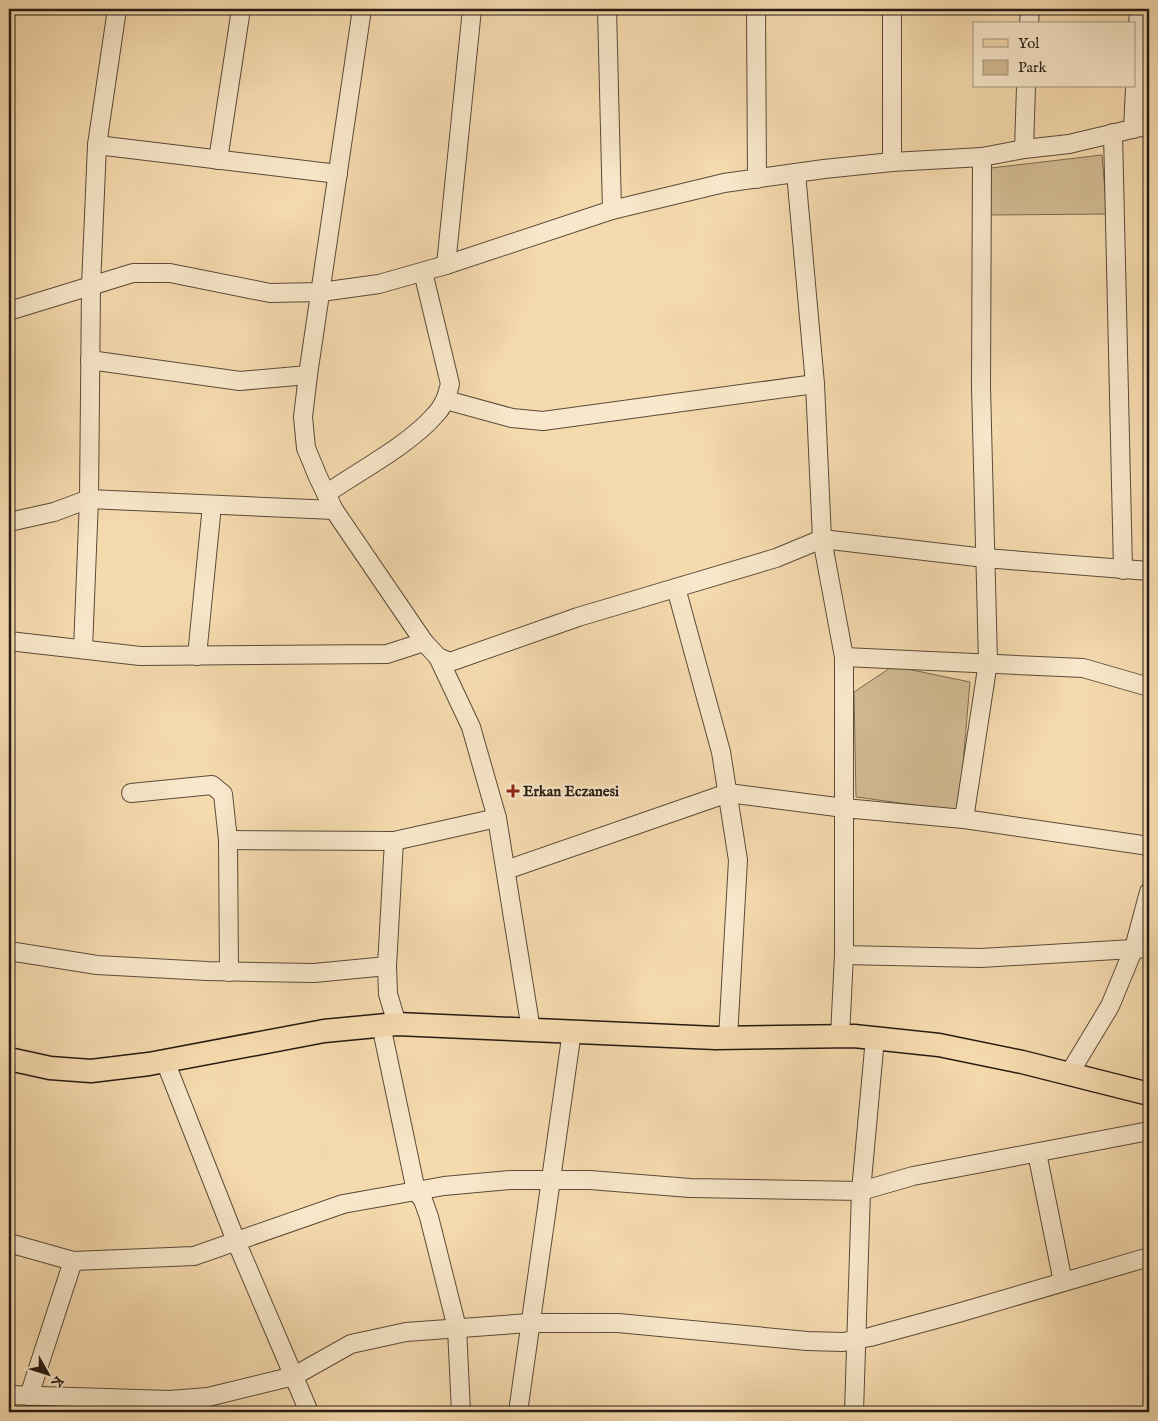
<svg xmlns="http://www.w3.org/2000/svg" width="1158" height="1421" viewBox="0 0 1158 1421" font-family="'IM FELL English',serif">
	<style>
		.green { fill: #d2ba93; stroke: #7c6a52 }
		.lines { fill: none; stroke-linecap: round; stroke-linejoin: round }
		.minor-casing { stroke: #5a4b39; stroke-width: 20 }
		.major-casing { stroke: #271b12; stroke-width: 25 }
		.minor { stroke: #f8e7ca; stroke-width: 18 }
		.major { stroke: #f5daae; stroke-width: 22 }
		.poi-dot { fill: #8f2418; stroke: #f8e7ca; stroke-width: 2 }
		.labels { text-anchor: middle; dominant-baseline: central; stroke-width: 4.5; stroke-linejoin: round; paint-order: stroke }
		.poi-label { font-size: 15px; font-weight: bold; fill: #271b12; stroke: #f8e7ca; text-anchor: start }
	</style>
	<rect width="100%" height="100%" fill="#f5daae"/>
	<filter id="stains"><feTurbulence type="fractalNoise" baseFrequency=".004" numOctaves="4"/><feColorMatrix values="0 0 0 0 .2 0 0 0 0 .09 0 0 0 0 .02 0 0 0 .5 -.17"/></filter>
	<radialGradient id="worn" r=".72"><stop offset=".6" stop-color="#630" stop-opacity="0"/><stop offset="1" stop-color="#630" stop-opacity=".3"/></radialGradient>
	<g class="green">
		<path d="M1102 155 1107 214 990 215 991 168Z"/>
		<path d="M893 666 970 682 959 811 856 797 854 692Z"/>
	</g>
	<g class="lines">
		<g class="minor-casing">
			<g id="minor">
				<path d="M607 9 612 210"/>
				<path d="M756 9 757 179"/>
				<path d="M892 9V162"/>
				<path d="M1029 24 1030 9"/>
				<path d="M1133 129 1139 9"/>
				<path d="M1113 133 1123 570"/>
				<path d="M97 145 338 174"/>
				<path d="M1024 149 1026 86"/>
				<path d="M218 160 241 9"/>
				<path d="M446 265 472 9"/>
				<path d="M9 311 133 273H170L270 293 321 292 379 284 446 265 612 210 724 183 824 169 892 162 982 157 1024 149 1069 144 1149 125"/>
				<path d="M90 360 240 381 308 375"/>
				<path d="M446 400 512 418 543 421 815 384"/>
				<path d="M326 494C359 471 409 445 435 415 444 406 447 396 450 384L423 272"/>
				<path d="M9 522 54 512 89 499 334 510"/>
				<path d="M676 588 721 752 738 860 728 1038"/>
				<path d="M9 641 140 656 387 654 424 642 334 510 318 477 306 448 303 417 308 375 362 9"/>
				<path d="M424 642 438 657 450 662 578 617 776 558 822 539 815 384 796 173"/>
				<path d="M83 649 89 499 91 286 97 145 117 9"/>
				<path d="M197 656 212 505"/>
				<path d="M438 657 471 727 497 818 531 1030"/>
				<path d="M844 657 1083 668 1149 687"/>
				<path d="M131 793 212 785 223 794 228 840 229 972"/>
				<path d="M964 819 988 662 981 387 982 157"/>
				<path d="M228 840 394 841 497 818"/>
				<path d="M394 841 387 966 388 994 397 1024"/>
				<path d="M506 870 728 793 844 808V657L822 539 985 558 1149 571"/>
				<path d="M9 951 97 965 207 971 314 973 387 966"/>
				<path d="M844 955 981 958 1149 948"/>
				<path d="M381 1025 416 1191 423 1200 429 1217 457 1328 461 1412"/>
				<path d="M840 1036 844 955V808L964 819 1149 846"/>
				<path d="M165 1061 236 1241 309 1412"/>
				<path d="M1069 1074 1110 1006 1134 948 1149 892"/>
				<path d="M1037 1153 1063 1282"/>
				<path d="M9 1243 73 1261 194 1256 343 1204 444 1186 510 1180H590L690 1188 861 1191 913 1176 1149 1131"/>
				<path d="M9 1395 170 1400 208 1397 294 1376 351 1344 406 1332 530 1323H618L807 1341 843 1342 870 1337 958 1313 1149 1257"/>
				<path d="M29 1396 73 1261"/>
				<path d="M518 1412 572 1031"/>
				<path d="M854 1412 861 1191 875 1038"/>
			</g>
		</g>
		<g class="major-casing">
			<path id="major" d="M9 1059 50 1068 91 1071 149 1064 324 1031 397 1024 716 1038 854 1036 939 1045 1022 1062 1149 1094"/>
		</g>
		<use href="#minor" class="minor"/>
		<use href="#major" class="major"/>
	</g>
	<path class="poi-dot" d="M510.5 783.5h5v5h5v5h-5v5h-5v-5h-5v-5h5z"/>
	<g class="labels">
		<g class="poi-label">
			<text x="523" y="791">Erkan Eczanesi</text>
		</g>
	</g>
	<rect width="1158" height="1421" fill="none" stroke="#f5daae" stroke-width="30"/>
	<rect x="10" y="10" width="1138" height="1401" fill="none" stroke="#271b12" stroke-width="2.5"/>
	<rect x="15" y="15" width="1128" height="1391" fill="none" stroke="#271b12"/>
	<rect x="973" y="22" width="162" height="65" fill="#f8e7ca" stroke="#a49580"/>
	<rect x="983" y="39" width="25" height="8" fill="#f5daae" stroke="#a49580"/>
	<text x="1018" y="48" font-size="15" fill="#271b12">Yol</text>
	<rect x="983" y="60" width="25" height="15" fill="#d2ba93" stroke="#a49580"/>
	<text x="1018" y="72" font-size="15" fill="#271b12">Park</text>
	<g transform="translate(48 1374) rotate(129)" stroke="#f8e7ca" stroke-width="4" paint-order="stroke">
	<path d="M0-4L9 19L0 12L-9 19Z" fill="#271b12"/>
	<text y="-8" font-size="14" font-weight="bold" text-anchor="middle" fill="#271b12">K</text>
	</g>
	<rect width="100%" height="100%" filter="url(#stains)"/>
	<rect width="100%" height="100%" fill="url(#worn)"/>
</svg>
